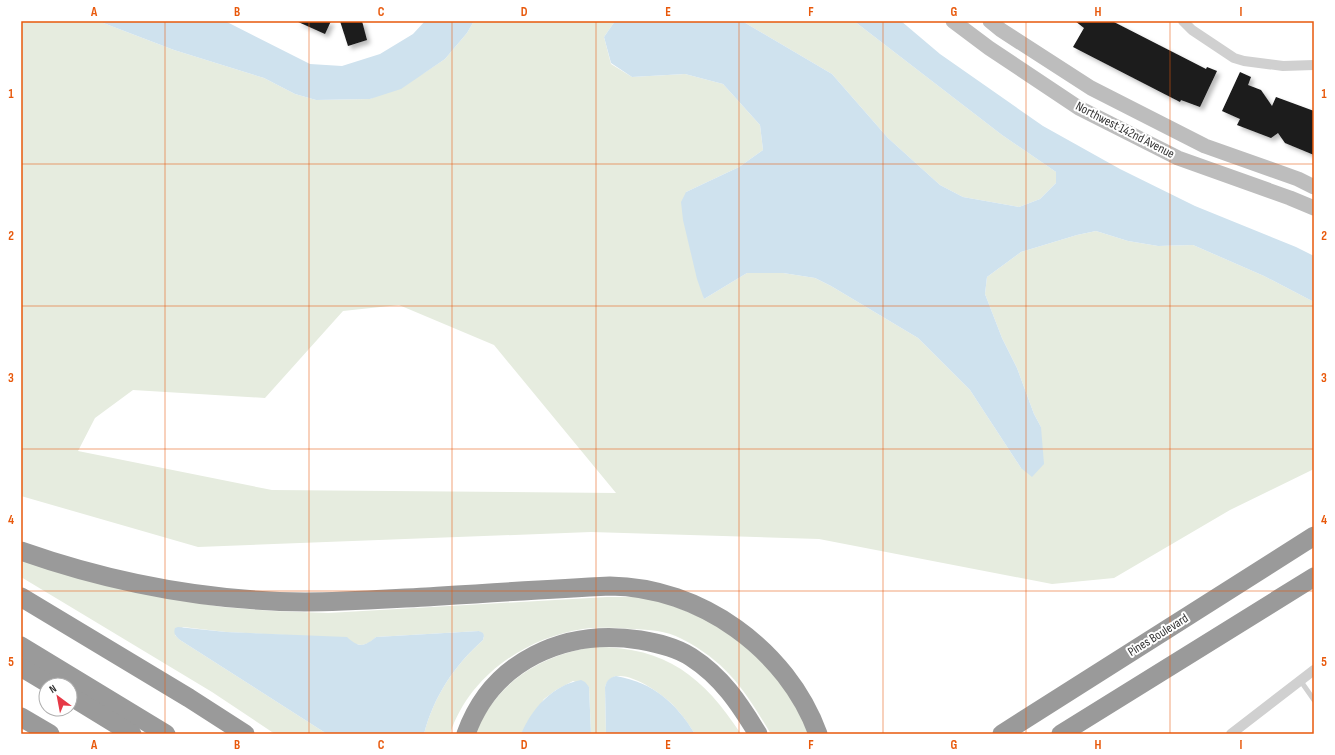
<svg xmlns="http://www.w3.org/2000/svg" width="1335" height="755" viewBox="0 0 1335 755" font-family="'Sofia Sans Condensed',sans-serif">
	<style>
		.green { fill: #e6ecdf; fill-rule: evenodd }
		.water { fill: #cfe2ee }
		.building { fill: #1a1a1a; filter: url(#shadow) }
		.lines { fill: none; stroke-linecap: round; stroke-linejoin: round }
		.lane { stroke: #d0d0d0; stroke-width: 5 }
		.street { stroke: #d0d0d0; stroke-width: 10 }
		.secondary { stroke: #bdbdbd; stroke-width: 15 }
		.highway { stroke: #9a9a9a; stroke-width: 19 }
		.grid { fill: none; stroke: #e8590c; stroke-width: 1; stroke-opacity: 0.55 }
		.labels { text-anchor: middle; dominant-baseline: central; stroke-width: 4; stroke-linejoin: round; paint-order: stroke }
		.street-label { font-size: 13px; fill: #333; stroke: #fff }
		.neatline { fill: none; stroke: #e8590c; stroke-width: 1.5 }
		.grid-label { font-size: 13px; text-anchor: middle; font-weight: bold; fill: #e8590c }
	</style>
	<defs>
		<filter id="shadow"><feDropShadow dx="3.5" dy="3.5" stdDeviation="2" flood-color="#0004"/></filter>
	</defs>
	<rect width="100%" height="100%" fill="#fff"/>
	<g class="green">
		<path d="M21 21H98L174 50 264 78 295 94 316 100 370 99 424 73 445 59 467 33 474 21H615L604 37 611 64 632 77 685 74 723 84 760 125 763 150 739 167 686 192 704 299 747 273H783L815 278 831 286 918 338 970 390 1021 468 1041 427 1034 414 1017 368 1002 338 985 294 987 277 1021 252 1077 235 1096 231 1128 241 1158 246 1193 245 1264 276 1314 302V469L1230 510 1114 578 1052 584 819 539 591 532 198 547 21 496ZM399 305 494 345 616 493 272 490 78 451 95 418 133 390 265 398 343 311Z"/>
		<path d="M742 21H854L1002 135 1056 172V183L1040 199 1019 207 963 197 940 185 888 138 832 74Z"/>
		<path d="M21 555 181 600 222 607 272 611 328 613 607 597H652L724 627 780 679 811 734H771C745 691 728 663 682 639 665 630 650 630 632 629 616 628 600 627 583 629 525 638 469 676 450 734H424C434 696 454 666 483 640L484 636 479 631 376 637 369 643 362 645 286 635 226 632 183 627 175 635 180 640 327 734H275L212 692 21 577Z"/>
		<path d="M593 647C665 646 703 676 741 734H695C688 723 681 713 672 704 660 692 613 659 605 687L606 734H591L589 687 573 681 556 690 544 699 521 734H474C499 682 536 657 593 647Z"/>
	</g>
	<g class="water">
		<path d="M98 21H225L310 64 342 66 380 54 413 34 425 21H474L467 33 445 59 401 89 370 99 316 100 295 94 264 78 174 50Z"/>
		<path d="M615 21H742L832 74 888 138 940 185 963 197 1019 207 1040 199 1056 183V172L1002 135 854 21H901L940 54 1043 126 1120 169 1195 206 1296 247 1314 256V302L1264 276 1193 245 1158 246 1128 241 1096 231 1077 235 1021 252 987 277 985 294 1002 338 1017 368 1034 414 1041 427 1044 464 1032 477 1021 468 970 390 918 338 831 286 815 278 783 273H747L704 299 697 279 683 220 681 202 686 192 739 167 763 150 760 125 723 84 685 74 632 77 611 63 604 37Z"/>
		<path d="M178 627 226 632 347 637C359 648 364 647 376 637L479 631 483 633 484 636 483 640C454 666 434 696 424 734H327L180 640C176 636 173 634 175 628Z"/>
		<path d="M616 676C654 683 675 702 695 734H606L605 687C607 680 609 678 616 676Z"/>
		<path d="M581 680 585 682 589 687 591 734H521C532 708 553 685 581 680Z"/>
	</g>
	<g class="building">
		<path d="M296 21H331L325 34Z"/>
		<path d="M340 21H362L367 40 348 46Z"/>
		<path d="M1075 21H1112L1206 69 1207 67 1217 71 1200 107 1181 100 1180 102 1073 47 1084 28Z"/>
		<path d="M1240 72 1251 77 1248 85 1261 90 1272 106 1276 97 1314 111V155L1285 143 1278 133 1271 138 1237 125 1240 119 1222 111Z"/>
	</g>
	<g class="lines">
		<path class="lane" d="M1300 680 1314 700"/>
		<g class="street">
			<path d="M1183 21 1192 30 1234 58 1244 61 1283 66 1314 65"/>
			<path d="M1231 734 1314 670"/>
		</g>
		<g class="secondary">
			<path d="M953 21 989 48 1079 108 1178 158 1290 198 1314 208"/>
			<path d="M990 21 1001 30 1091 88 1205 146 1298 179 1314 187"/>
		</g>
		<g class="highway">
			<path d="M21 551C112 583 209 601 305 602 346 602 386 599 426 597 488 593 549 589 610 586 700 587 787 649 818 734"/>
			<path d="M21 597 189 698 245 734"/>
			<path d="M21 646 166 734"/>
			<path d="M21 667 51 685"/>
			<path d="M70 696 132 734"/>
			<path d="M21 717 50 734"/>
			<path d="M466 734C492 661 565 628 640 640 657 643 676 647 691 657 722 677 739 703 758 734"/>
			<path d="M1002 734 1314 536"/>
			<path d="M1061 734 1314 577"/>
		</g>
	</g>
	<path class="grid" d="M165 21V734M309 21V734M452 21V734M596 21V734M739 21V734M883 21V734M1026 21V734M1170 21V734M21 164H1314M21 306H1314M21 449H1314M21 591H1314"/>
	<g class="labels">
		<g class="street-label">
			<text transform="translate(1125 130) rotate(27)">Northwest 142nd Avenue</text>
			<text transform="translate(1158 635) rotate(-32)">Pines Boulevard</text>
		</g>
	</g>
	<rect width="1335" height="755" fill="none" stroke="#ffffff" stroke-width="44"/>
	<g transform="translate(58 697) rotate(328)"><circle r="19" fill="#ffffff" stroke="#adadad"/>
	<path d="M0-3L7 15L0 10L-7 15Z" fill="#e63946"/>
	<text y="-6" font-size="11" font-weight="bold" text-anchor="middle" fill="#333333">N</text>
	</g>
	<rect x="22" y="22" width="1291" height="711" class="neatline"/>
	<g class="grid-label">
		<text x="94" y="16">A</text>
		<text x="237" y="16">B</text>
		<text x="381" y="16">C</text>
		<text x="524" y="16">D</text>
		<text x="668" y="16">E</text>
		<text x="811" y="16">F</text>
		<text x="954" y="16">G</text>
		<text x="1098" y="16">H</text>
		<text x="1241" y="16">I</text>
		<text x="11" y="98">1</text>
		<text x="1324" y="98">1</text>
		<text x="11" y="240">2</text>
		<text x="1324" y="240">2</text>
		<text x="11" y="382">3</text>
		<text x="1324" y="382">3</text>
		<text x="11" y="524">4</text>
		<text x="1324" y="524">4</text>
		<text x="11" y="666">5</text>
		<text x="1324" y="666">5</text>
		<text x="94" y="749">A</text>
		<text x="237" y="749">B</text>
		<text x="381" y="749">C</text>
		<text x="524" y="749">D</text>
		<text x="668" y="749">E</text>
		<text x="811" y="749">F</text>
		<text x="954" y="749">G</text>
		<text x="1098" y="749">H</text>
		<text x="1241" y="749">I</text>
	</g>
</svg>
